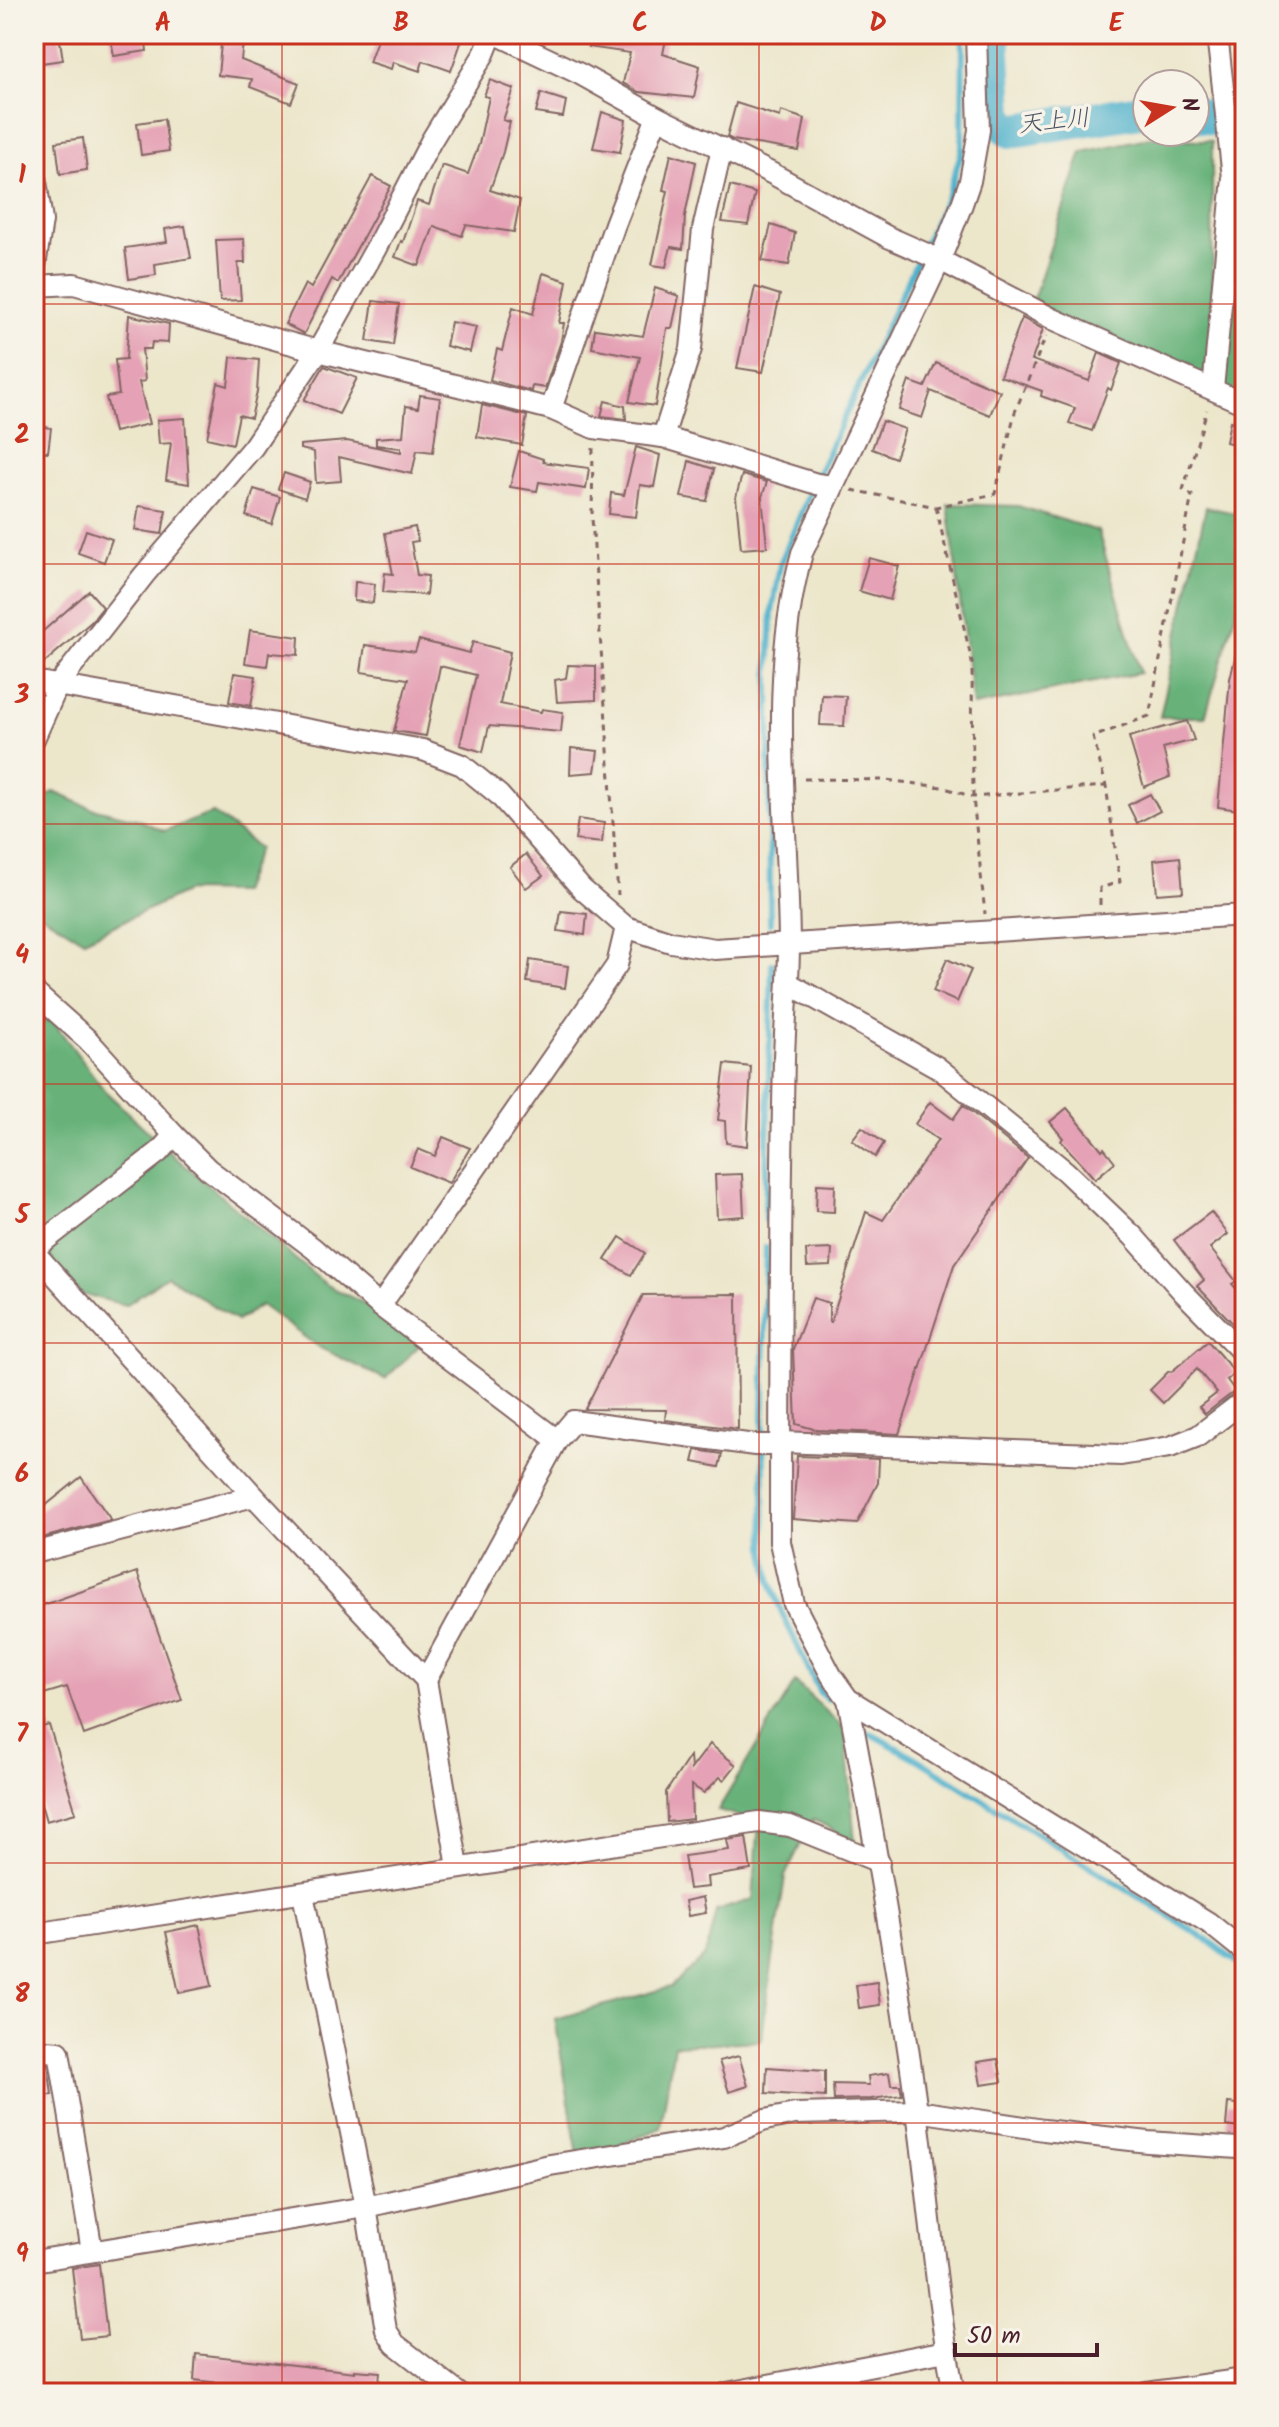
<svg xmlns="http://www.w3.org/2000/svg" width="1279" height="2427" viewBox="0 0 1279 2427" font-family="Kalam,'Klee One',sans-serif">
	<style>
		.forest { fill: #68b27a; stroke: #596852; stroke-width: 2 }
		.lines { fill: none; stroke-linecap: round; stroke-linejoin: round }
		.stream { stroke: #4cb0cc; stroke-width: 6 }
		.river { stroke: #4cb0cc; stroke-width: 34 }
		.building { fill: #e5a1b5 }
		.minor-casing { stroke: #836563; stroke-width: 24 }
		.path { stroke: #836563; stroke-width: 3; stroke-dasharray: 6 6; stroke-linecap: butt }
		.minor { stroke: #fff; stroke-width: 20 }
		.grid { fill: none; stroke: #c8321e; stroke-width: 2; stroke-opacity: 0.55 }
		.labels { text-anchor: middle; dominant-baseline: central; stroke-width: 7; stroke-linejoin: round; paint-order: stroke }
		.water-label { font-size: 24px; font-style: italic; fill: #4b5263; stroke: #f7f3e8 }
		.neatline { fill: none; stroke: #c8321e; stroke-width: 3 }
		.grid-label { font-size: 26px; text-anchor: middle; font-weight: bold; fill: #c8321e }
	</style>
	<rect width="100%" height="100%" fill="#f7f3e8"/>
	<filter id="ink" filterUnits="userSpaceOnUse"><feTurbulence type="fractalNoise" baseFrequency=".0125" numOctaves="2"/><feDisplacementMap in="SourceGraphic" scale="16" xChannelSelector="R" yChannelSelector="G"/><feConvolveMatrix kernelMatrix="1 2 1 2 8 2 1 2 1" color-interpolation-filters="sRGB"/></filter>
	<filter id="wash" filterUnits="userSpaceOnUse"><feTurbulence type="fractalNoise" baseFrequency=".006" numOctaves="4" result="noise"/><feDisplacementMap in="SourceGraphic" scale="32" xChannelSelector="R" yChannelSelector="G"/><feGaussianBlur stdDeviation="1.8" result="paint"/><feColorMatrix in="noise" values="0 0 0 0 0 0 0 0 0 0 0 0 0 0 0 0 0 1.4 0 .05"/><feComposite in="paint" operator="in"/></filter>
	<g filter="url(#wash)">
		<rect width="100%" height="100%" fill="#ece6cb"/>
		<g class="forest">
			<path d="M1152 137 1212 141 1213 377 1238 143 1245 147V404L1031 306 1082 152Z"/>
			<path d="M948 504 1018 506 1098 531 1140 673 973 706Z"/>
			<path d="M1206 507 1245 515V582L1205 717H1160Z"/>
			<path d="M54 792 91 808 137 819 164 831 213 813 259 848 241 892 187 891 84 940 34 910V803Z"/>
			<path d="M34 996 105 1091 174 1156 326 1285 398 1320 419 1346 385 1379 318 1347 261 1305 237 1321 167 1276 126 1305 69 1291 34 1253Z"/>
			<path d="M795 1682 845 1729 855 1842 813 1819 785 1876 761 2041 674 2045 661 2128 579 2161 555 2019 671 1987 705 1956 716 1911 753 1899 759 1822 718 1810Z"/>
		</g>
		<g class="lines">
			<g class="stream">
				<path d="M770 924 769 670 772 612 780 565 811 489 949 192 962 150 963 34"/>
				<path d="M765 1220 772 964"/>
				<path d="M766 1247 763 1435 765 1551 770 1579 781 1611 820 1693 827 1699"/>
				<path d="M869 1733 917 1759 1206 1939 1245 1969"/>
			</g>
			<g class="river">
				<path d="M993 34 997 113 1002 123 1011 131 1147 110"/>
				<path d="M1195 114 1224 121 1245 133"/>
			</g>
		</g>
		<g id="blocks">
			<g class="building">
				<path d="M34 34H59L63 60 34 64Z"/>
				<path d="M110 34H145L147 51 114 56Z"/>
				<path d="M222 34H244L241 60 299 83 291 103 250 87 252 79 218 75Z"/>
				<path d="M379 34H425L438 39 440 34H464L451 71 423 61 420 71 393 62 391 69 369 62Z"/>
				<path d="M591 34H667L663 54 700 66 694 98 639 92 623 83 630 53 588 47Z"/>
				<path d="M490 80 514 89 503 120 510 122 503 152 490 190 520 200 514 232 466 225 462 236 434 226 419 266 395 257 401 241 403 242 417 201 429 205 442 165 468 174 479 144 489 97 484 96Z"/>
				<path d="M541 93 566 101 563 117 536 113Z"/>
				<path d="M736 103 780 117 781 111 805 119 799 151 733 140 727 137Z"/>
				<path d="M602 112 626 120 620 152 593 148Z"/>
				<path d="M164 119 169 151 141 155 137 123Z"/>
				<path d="M83 138 87 170 60 174 56 142Z"/>
				<path d="M671 154 696 162 685 216 683 249 671 247 666 267 652 265 668 191 663 190Z"/>
				<path d="M372 176 391 186 338 283 332 279 304 334 285 324 305 284 311 288Z"/>
				<path d="M730 186 755 193 748 225 722 222Z"/>
				<path d="M771 225 795 233 789 265 762 261Z"/>
				<path d="M185 226 191 258 155 264 156 275 129 279 125 248 167 242 165 229Z"/>
				<path d="M244 239 245 263H238L241 300 220 301 216 240Z"/>
				<path d="M543 273 567 281 559 323H564L561 341 545 388 532 386 531 391 490 380 497 349 502 351 513 307 533 314Z"/>
				<path d="M755 287 780 295 763 372 737 368Z"/>
				<path d="M655 288 679 296 672 328H667L655 406 629 402 640 357 592 348 595 329 643 336Z"/>
				<path d="M373 301 399 304 393 345 367 341Z"/>
				<path d="M129 315 169 324 168 343 152 342 151 349H142L145 381 139 382 149 424 114 432 106 397 119 395 115 360 126 359Z"/>
				<path d="M1022 318 1043 329 1032 360 1089 381 1099 353 1121 363 1111 390 1108 388 1092 431 1069 423 1075 408 1041 396 1042 391 1000 376Z"/>
				<path d="M451 322 476 327 470 352 446 346Z"/>
				<path d="M231 357 259 360 257 392 251 418 239 415 233 444 207 438 218 383 228 386Z"/>
				<path d="M936 363 1000 391 990 415 931 391 922 418 899 410 909 381 925 387Z"/>
				<path d="M324 366 357 378 339 414 304 400Z"/>
				<path d="M420 395 440 398 433 452 417 450 412 474 339 457 341 481 316 483 314 452 300 449V445L347 441 401 452V448L376 445V438L403 436 406 406 418 408Z"/>
				<path d="M605 401 625 406 626 419 601 416Z"/>
				<path d="M482 405 527 416 522 445 477 437Z"/>
				<path d="M185 418 189 484 166 480 171 443 159 444 157 420Z"/>
				<path d="M882 421 905 429 895 458 872 449Z"/>
				<path d="M1230 421 1245 426V447L1226 442Z"/>
				<path d="M34 425 51 428 48 452 34 450Z"/>
				<path d="M636 447 660 455 654 487 640 485 636 517 609 514 611 493 624 495Z"/>
				<path d="M519 451 543 459V462L589 468 586 489 539 482 537 491 510 487Z"/>
				<path d="M689 461 714 469 707 501 681 497Z"/>
				<path d="M284 473 310 482 305 498 278 489Z"/>
				<path d="M742 475 767 482 762 497 767 547 741 549 736 497Z"/>
				<path d="M254 489 280 497 272 524 246 516Z"/>
				<path d="M139 506 166 510 162 534 135 530Z"/>
				<path d="M415 527 418 541 411 542 417 575 428 576 426 595 383 592 385 573 393 574 385 533Z"/>
				<path d="M86 530 112 539 104 562 78 553Z"/>
				<path d="M869 558 899 566 890 600 859 591Z"/>
				<path d="M355 582 375 584 373 603 354 601Z"/>
				<path d="M89 591 103 607 91 622 44 663 34 652V639Z"/>
				<path d="M250 630 299 637 298 655 269 653 267 666 245 663Z"/>
				<path d="M419 640 469 653 473 642 510 652 500 704 541 712 542 709 563 712 561 732 489 726 483 752 460 745 476 675 440 666 426 736 394 731 408 679 361 672 365 645 415 652Z"/>
				<path d="M1239 642 1245 643V811L1218 807 1230 679Z"/>
				<path d="M568 665 596 666V700L557 702 555 680 566 678Z"/>
				<path d="M234 673 256 676 251 706 229 702Z"/>
				<path d="M822 695 846 696 844 726 820 725Z"/>
				<path d="M1187 721 1194 740 1163 748 1170 777 1144 787 1129 737Z"/>
				<path d="M571 748 598 751 595 772 570 774Z"/>
				<path d="M1150 794 1160 811 1137 823 1128 805Z"/>
				<path d="M578 819 604 823 602 843 575 840Z"/>
				<path d="M526 854 543 876 526 888 510 867Z"/>
				<path d="M1180 857 1183 892 1157 894 1154 860Z"/>
				<path d="M561 911 587 914 585 935 558 931Z"/>
				<path d="M947 959 971 970 957 1002 933 991Z"/>
				<path d="M530 960 568 966 565 988 527 982Z"/>
				<path d="M725 1064 751 1067 747 1146 726 1143 725 1121 718 1120Z"/>
				<path d="M930 1102 953 1119 963 1105 1028 1158 954 1265 899 1434 817 1430 796 1424 793 1349 813 1298 829 1303V1322H831L866 1212 883 1220 938 1140 915 1124Z"/>
				<path d="M1067 1108 1102 1150 1104 1148 1115 1162 1095 1179 1061 1141 1063 1138 1050 1122Z"/>
				<path d="M862 1127 884 1143 875 1157 852 1140Z"/>
				<path d="M443 1137 470 1148 449 1183 410 1167 418 1149 435 1156Z"/>
				<path d="M742 1174 744 1216 717 1218 715 1175Z"/>
				<path d="M817 1184 835 1185 834 1212 816 1211Z"/>
				<path d="M1211 1212 1228 1234 1210 1248 1236 1281 1232 1284 1245 1299V1336L1197 1286 1204 1280 1174 1240Z"/>
				<path d="M620 1237 645 1253 631 1275 605 1260Z"/>
				<path d="M832 1249 831 1266 807 1267 806 1250Z"/>
				<path d="M737 1294 738 1429 665 1420 666 1410 585 1409 643 1295Z"/>
				<path d="M1208 1341 1235 1373 1227 1380 1235 1391 1205 1414 1199 1407 1217 1393 1197 1369 1163 1403 1150 1390 1169 1371 1171 1372Z"/>
				<path d="M696 1450 722 1454 719 1467 693 1462Z"/>
				<path d="M797 1456 879 1459 878 1483 857 1524 793 1519Z"/>
				<path d="M81 1477 111 1520 42 1538 34 1523V1515Z"/>
				<path d="M137 1572 182 1700 84 1735 67 1687 34 1697V1608Z"/>
				<path d="M49 1725 76 1813 46 1821 34 1780V1729Z"/>
				<path d="M710 1744 736 1765 724 1780 720 1777 704 1793 691 1785 692 1819 667 1822 666 1792 690 1756 691 1769Z"/>
				<path d="M746 1837 751 1870 707 1877 708 1887 689 1889 684 1856 729 1850 727 1840Z"/>
				<path d="M703 1897 706 1913 688 1916 685 1901Z"/>
				<path d="M199 1925 212 1986 179 1993 166 1932Z"/>
				<path d="M877 1982 880 2005 859 2008 856 1985Z"/>
				<path d="M739 2056 748 2086 729 2092 719 2061Z"/>
				<path d="M998 2059 1002 2082 981 2085 977 2062Z"/>
				<path d="M34 2063 48 2064 52 2095 34 2096Z"/>
				<path d="M767 2067 825 2071V2097L766 2093Z"/>
				<path d="M889 2073 891 2085H900L902 2095 871 2099 834 2100 833 2084 869 2085 868 2076Z"/>
				<path d="M1228 2103 1245 2105V2129L1226 2126Z"/>
				<path d="M99 2264 107 2336 80 2339 72 2268Z"/>
				<path d="M196 2354 355 2372V2370L380 2372 378 2393H305L194 2380Z"/>
			</g>
		</g>
	</g>
	<g filter="url(#ink)">
		<use href="#blocks" fill-opacity="0" stroke="#836563" stroke-width="2"/>
		<g class="lines">
			<g class="minor-casing">
				<g id="minor">
					<path d="M496 34 580 74 657 117 771 173 888 237 940 260 1053 319 1245 404"/>
					<path d="M976 34 979 130 970 181 962 204 940 260 802 553C767 680 788 815 789 944 789 982 785 1020 784 1059 780 1219 780 1381 780 1542L794 1604 831 1675 848 1699 1209 1923 1245 1952"/>
					<path d="M34 168 42 221 34 273"/>
					<path d="M34 286 74 284 318 351 551 409 594 428 663 437 817 484 832 486"/>
					<path d="M1213 389 1233 178 1217 34"/>
					<path d="M551 409 615 224 657 117"/>
					<path d="M663 437 691 349 703 229 722 148"/>
					<path d="M34 681 423 750 462 765 499 795 582 889 626 927 671 942 715 949 1245 915"/>
					<path d="M34 739 58 685 144 575 253 447 318 351 376 248 431 141 484 54 492 34"/>
					<path d="M788 983 937 1067 1065 1171 1133 1236 1183 1292 1245 1355"/>
					<path d="M34 992 88 1040 174 1135 208 1169 313 1248 380 1306 557 1440"/>
					<path d="M34 1249 159 1152 174 1135"/>
					<path d="M34 1252 254 1496 426 1680 458 1867"/>
					<path d="M380 1306 617 965 626 927"/>
					<path d="M34 1553 254 1496"/>
					<path d="M426 1680 557 1440 573 1421 755 1445H772L780 1442 1121 1455 1170 1447 1198 1436 1245 1400"/>
					<path d="M848 1699C874 1836 898 1973 917 2111 930 2205 936 2300 954 2393"/>
					<path d="M303 1894 366 2207 386 2330 395 2344 458 2393"/>
					<path d="M34 1934 759 1822 790 1826 879 1862"/>
					<path d="M34 2050 59 2052 92 2251"/>
					<path d="M34 2261 366 2207 550 2165 724 2137 765 2120 795 2114 917 2111 1044 2130 1148 2142 1238 2148 1245 2151"/>
					<path d="M727 2393 946 2351"/>
					<path d="M1147 2393 1245 2379"/>
				</g>
			</g>
			<g class="path">
				<path d="M593 448 592 518 618 895"/>
				<path d="M852 490 936 507 995 494 1015 412 1046 336"/>
				<path d="M936 507 972 662 973 797 985 914"/>
				<path d="M804 779 886 780 942 787 973 797 1106 786"/>
				<path d="M1100 905V888L1120 882 1106 786 1093 737 1149 716 1192 495 1183 490 1207 410"/>
			</g>
			<use href="#minor" class="minor"/>
		</g>
	</g>
	<path class="grid" d="M282 34V2393M520 34V2393M759 34V2393M997 34V2393M34 304H1245M34 564H1245M34 824H1245M34 1084H1245M34 1343H1245M34 1603H1245M34 1863H1245M34 2123H1245"/>
	<g class="labels">
		<g class="water-label">
			<text transform="translate(1054 122) rotate(-6)">天上川</text>
		</g>
	</g>
	<rect width="1279" height="2427" fill="none" stroke="#f7f3e8" stroke-width="88"/>
	<g transform="translate(1171 108) rotate(79)"><circle r="38" fill="#f7f3e8" stroke="#b29e9c" stroke-width="2"/>
	<path d="M0-6L14 30L0 20L-14 30Z" fill="#c8321e"/>
	<text y="-12" font-size="22" font-weight="bold" text-anchor="middle" fill="#4a1f2b">N</text>
	</g>
	<path d="M955 2343v12h142v-12" fill="none" stroke="#4a1f2b" stroke-width="4"/>
	<text x="967" y="2343" font-size="24" fill="#4a1f2b" stroke="#f7f3e8" stroke-width="6" paint-order="stroke">50 m</text>
	<rect x="44" y="44" width="1191" height="2339" class="neatline"/>
	<g class="grid-label">
		<text x="163" y="31">A</text>
		<text x="401" y="31">B</text>
		<text x="640" y="31">C</text>
		<text x="878" y="31">D</text>
		<text x="1116" y="31">E</text>
		<text x="22" y="183">1</text>
		<text x="22" y="443">2</text>
		<text x="22" y="703">3</text>
		<text x="22" y="963">4</text>
		<text x="22" y="1223">5</text>
		<text x="22" y="1482">6</text>
		<text x="22" y="1742">7</text>
		<text x="22" y="2002">8</text>
		<text x="22" y="2262">9</text>
	</g>
</svg>
